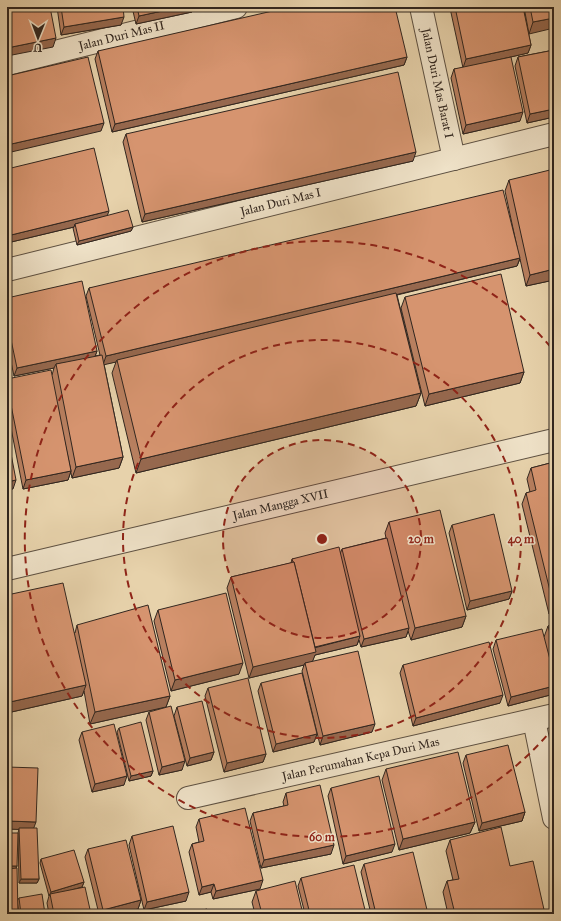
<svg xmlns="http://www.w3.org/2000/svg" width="561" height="921" viewBox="0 0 561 921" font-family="'IM FELL Great Primer',serif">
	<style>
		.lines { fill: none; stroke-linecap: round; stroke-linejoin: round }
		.minor-casing { stroke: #5e5142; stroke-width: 24 }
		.minor { stroke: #efe2c8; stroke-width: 22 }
		.wall { fill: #b87f5f; stroke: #31261f }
		.shaded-wall { fill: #96684e; stroke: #31261f }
		.building { fill: #d6946f; stroke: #31261f }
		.ring { fill: none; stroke: #8f2418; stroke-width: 2; stroke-dasharray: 7 5 }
		.labels { text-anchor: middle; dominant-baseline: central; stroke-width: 3; stroke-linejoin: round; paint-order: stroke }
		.street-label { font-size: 12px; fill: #31261f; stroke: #efe2c8 }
		.centre { fill: #8f2418; stroke: #efe2c8; stroke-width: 2 }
		.ring-label { font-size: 12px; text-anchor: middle; font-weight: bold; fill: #8f2418; stroke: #efe2c8; stroke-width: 3; stroke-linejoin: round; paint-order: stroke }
	</style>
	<rect width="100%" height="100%" fill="#e7d2ab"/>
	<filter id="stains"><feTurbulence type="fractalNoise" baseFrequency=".005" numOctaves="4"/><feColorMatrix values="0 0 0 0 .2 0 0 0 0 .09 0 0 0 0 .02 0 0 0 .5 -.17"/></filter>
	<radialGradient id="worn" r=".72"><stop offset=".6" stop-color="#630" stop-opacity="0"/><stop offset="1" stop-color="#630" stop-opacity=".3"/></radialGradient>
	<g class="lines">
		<g class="minor-casing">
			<g id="minor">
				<path id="s1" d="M421 7 454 159"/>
				<path id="s2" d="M7 64 236 7"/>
				<path id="s3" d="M7 270 554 134"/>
				<path id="s4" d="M7 569 554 440"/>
				<path d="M534 720 554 818"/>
				<path id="s5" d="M188 798 554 715"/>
			</g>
		</g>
		<use href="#minor" class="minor"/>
	</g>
	<g class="wall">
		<path d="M57 7H123L121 25 61 35Z"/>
		<path d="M132 7H194L192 12 136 24Z"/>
		<path d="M451 7H523L531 45 528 53 466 67 520 121 463 134 451 78 454 69 463 68 450 8Z"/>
		<path d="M524 7H554L529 34Z"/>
		<path d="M554 50V117L527 123 515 66 518 57Z"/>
		<path d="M98 51 407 57 404 65 112 132 95 59Z"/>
		<path d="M126 134 413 161 142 222 123 142Z"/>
		<path d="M7 169 107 216 133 227 131 231 77 245 73 228 74 227 7 243Z"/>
		<path d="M509 180 554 280 526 286 520 259 517 266 397 295 421 393 416 406 136 473 112 373 116 362 104 364 123 457 119 468 72 478 64 439 71 471 68 480 23 489 7 408V379L52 375 54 368 14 376 7 343V298L97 351 95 356 100 355 86 296 89 288 517 247 505 191Z"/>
		<path d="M405 297 524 372 520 383 425 406 401 308Z"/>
		<path d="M554 462V613L549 614 522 504 526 493 530 492 527 479 531 468Z"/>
		<path d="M389 522 466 616 462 627 411 640 408 631 406 637 361 647 359 640 357 645 315 655 312 661 372 732 320 745 302 671 304 665 249 678 227 588 231 577 291 563 292 559 340 554 342 549 386 538 385 533Z"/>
		<path d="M452 525 512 591 509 599 467 610 449 533Z"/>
		<path d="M7 595 75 633 77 625 170 696 166 707 90 724 84 691 82 696 7 713Z"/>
		<path d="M158 610 239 674 171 691 154 621Z"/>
		<path d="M554 624V694L508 706 493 649 496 640 544 637 548 626Z"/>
		<path d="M403 665 500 703 413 726 400 673Z"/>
		<path d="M261 683 317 734 314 742 273 752 258 691Z"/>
		<path d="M208 688 266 754 263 762 224 772 205 696Z"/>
		<path d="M177 707 214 752 211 760 187 766 174 716Z"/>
		<path d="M149 712 182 770 159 775 146 720Z"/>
		<path d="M119 728 153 771 151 776 129 781 117 732Z"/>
		<path d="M82 732 124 785 92 792 79 740Z"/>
		<path d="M466 755 525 812 522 821 479 831 463 763Z"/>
		<path d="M7 767 33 828 39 879 37 883H19L18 833 19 829H7Z"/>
		<path d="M386 769 475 822 470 833 399 850 382 780Z"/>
		<path d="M331 788 392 852 343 864 328 796Z"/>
		<path d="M286 793 331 854 261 868 250 821 253 813 284 806 283 802Z"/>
		<path d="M199 819 260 889 213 899 211 892 199 895 189 852 192 844 199 842 196 827Z"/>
		<path d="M7 833 17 866 16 868 17 901 19 898 45 914H19Z"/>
		<path d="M132 836 186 901 144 910 129 845Z"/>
		<path d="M450 840 510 866 545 914H448L443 892 447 881 453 880 446 851Z"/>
		<path d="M88 849 141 900 138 909 116 914H99L85 857Z"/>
		<path d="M41 859 84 882 82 887 69 890 91 914H49L47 903 49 896 40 863Z"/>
		<path d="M364 864 428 914H371L361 872Z"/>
		<path d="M301 878 366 914H305L298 886Z"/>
		<path d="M256 891 303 914H255L252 902Z"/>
	</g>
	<g class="shaded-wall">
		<path d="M181 7H194L192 12 136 24 139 16Z"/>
		<path d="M124 17 121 25 61 35 64 27Z"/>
		<path d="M554 18V28L529 34 533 22Z"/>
		<path d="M56 38 53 47 7 56V48Z"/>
		<path d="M531 45 528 53 463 68 466 59Z"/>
		<path d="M407 57 404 65 112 132 115 124Z"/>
		<path d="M554 109V117L527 123 530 114Z"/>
		<path d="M523 112 520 121 463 134 466 125Z"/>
		<path d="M104 123 101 131 7 153V145Z"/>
		<path d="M416 152 413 161 142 222 145 214Z"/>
		<path d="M109 211 106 219 75 224 74 227 7 243V236Z"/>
		<path d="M133 227 131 231 77 245 79 241Z"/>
		<path d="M520 258 517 266 117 361V360L116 362 103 365 106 356Z"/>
		<path d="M554 269V280L526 286 530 275Z"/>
		<path d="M97 351 94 359 56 364 54 368 14 376 17 368Z"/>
		<path d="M524 372 520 383 425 406 429 394Z"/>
		<path d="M421 393 416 406 136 473 141 459Z"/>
		<path d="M123 457 119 468 72 478 76 467Z"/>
		<path d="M71 471 68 480 23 489 26 480Z"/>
		<path d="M16 480 13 489 7 490V482Z"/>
		<path d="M512 591 509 599 467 610 470 601Z"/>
		<path d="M553 603H554V613L549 614Z"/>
		<path d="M466 616 462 627 411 640 415 628Z"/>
		<path d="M409 628 406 637 361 647 364 639Z"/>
		<path d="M360 636 357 645 315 655 312 663H305L304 665 249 678 253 667 314 648Z"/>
		<path d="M243 663 239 674 171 691 175 680Z"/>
		<path d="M86 685 82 696 7 713V710L10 702Z"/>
		<path d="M554 686V694L508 706 511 697Z"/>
		<path d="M503 695 500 703 413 726 416 718Z"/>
		<path d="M170 696 166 707 90 724 95 712Z"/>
		<path d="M375 724 372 732 320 745 323 736Z"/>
		<path d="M317 734 314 742 273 752 276 744Z"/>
		<path d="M214 752 211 760 187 766 190 758Z"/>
		<path d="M266 754 263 762 224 772 227 763Z"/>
		<path d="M185 761 182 770 159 775 162 767Z"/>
		<path d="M153 771 151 776 129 781 131 776Z"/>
		<path d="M127 776 124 785 92 792 95 784Z"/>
		<path d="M525 812 522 821 479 831 482 823Z"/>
		<path d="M7 821 36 822 33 830 7 829Z"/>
		<path d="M475 822 470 833 399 850 403 839Z"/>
		<path d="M395 844 392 852 343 864 346 856Z"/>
		<path d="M334 845 331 854 261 868 264 860Z"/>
		<path d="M7 866H17L15 870H7Z"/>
		<path d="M21 879H39L37 883H19Z"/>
		<path d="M263 880 260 889 213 899 216 891Z"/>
		<path d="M84 882 82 887 50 896V894L49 896 51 892Z"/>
		<path d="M214 884 211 892 199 895 202 887Z"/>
		<path d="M189 892 186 901 144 910 147 902Z"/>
		<path d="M141 900 138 909 116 914H101L103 910Z"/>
	</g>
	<g class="building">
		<path d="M7 7H50L56 38 7 48Z"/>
		<path d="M61 7H123L124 17 64 27Z"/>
		<path d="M137 7H181L139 16Z"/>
		<path d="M290 7H395L407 57 115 124 98 51Z"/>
		<path d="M455 7H523L531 45 466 59Z"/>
		<path d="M530 7H554V18L533 22Z"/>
		<path d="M554 50V109L530 114 518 57Z"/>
		<path d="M88 57 104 123 7 145V76Z"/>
		<path d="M511 57 523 112 466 125 454 69Z"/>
		<path d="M398 72 416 152 145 214 126 134Z"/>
		<path d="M94 148 109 211 7 236V169Z"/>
		<path d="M554 169V269L530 275 509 180Z"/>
		<path d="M503 190 520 258 106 356 89 288Z"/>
		<path d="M128 210 133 227 79 241 75 224Z"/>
		<path d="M501 274 524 372 429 394 405 297Z"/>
		<path d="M82 281 97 351 17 368 7 321V298Z"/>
		<path d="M396 293 421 393 141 459 117 360Z"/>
		<path d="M102 355 123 457 76 467 56 364Z"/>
		<path d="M51 370 71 471 26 480 7 385V379Z"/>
		<path d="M7 433 16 480 7 482Z"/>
		<path d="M554 462V603H553L526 493 536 490 531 468Z"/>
		<path d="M440 510 466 616 415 628 389 522Z"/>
		<path d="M494 514 512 591 470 601 452 525Z"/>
		<path d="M387 538 409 628 364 639 342 549Z"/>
		<path d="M339 547 360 636 315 647 294 562H293L292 559Z"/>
		<path d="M294 562 316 652 253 667 231 577Z"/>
		<path d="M63 583 86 685 10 702 7 689V595Z"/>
		<path d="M226 593 243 663 175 680 158 610Z"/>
		<path d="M148 605 170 696 95 712 77 625Z"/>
		<path d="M554 624V649L548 626Z"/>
		<path d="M542 629 554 675V686L511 697 496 640Z"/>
		<path d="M489 642 503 695 416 718 403 665Z"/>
		<path d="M358 651 375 724 323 736 305 663Z"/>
		<path d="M302 673 317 734 276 744 261 683Z"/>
		<path d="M248 678 266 754 227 763 208 688Z"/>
		<path d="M202 701 214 752 190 758 177 707Z"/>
		<path d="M171 706 185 761 162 767 149 712Z"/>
		<path d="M141 722 153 771 131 776 119 728Z"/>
		<path d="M114 724 127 776 95 784 82 732Z"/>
		<path d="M508 745 525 812 482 823 466 755Z"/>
		<path d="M458 752 475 822 403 839 386 769Z"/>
		<path d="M7 767 38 768 36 822 7 821Z"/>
		<path d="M379 776 395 844 346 856 331 788Z"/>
		<path d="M320 785 334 845 264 860 253 813 288 805 286 793Z"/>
		<path d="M245 808 263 880 216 891 214 884 202 887 192 844 204 841 199 819Z"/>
		<path d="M173 826 189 892 147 902 132 836Z"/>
		<path d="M501 827 510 866 533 861 545 914H455L447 881 459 879 450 840Z"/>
		<path d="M19 828H37L39 879H21Z"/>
		<path d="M7 833H18L17 866H7Z"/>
		<path d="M126 840 141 900 103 910 88 849Z"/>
		<path d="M74 850 84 882 51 892 41 859Z"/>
		<path d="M413 852 428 914H376L364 864Z"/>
		<path d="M354 865 366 914H310L301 878Z"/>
		<path d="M17 868 18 914H7V869Z"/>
		<path d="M295 881 303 914H262L256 891Z"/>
		<path d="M85 887 91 914H54L50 894Z"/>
		<path d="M42 894 45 914H21L19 898Z"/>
		<path d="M207 909 208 914H184Z"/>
		<path d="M172 911V914H158Z"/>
	</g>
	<circle cx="322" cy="539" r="99" fill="#8f2418" fill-opacity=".12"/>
	<g class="ring">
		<circle cx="322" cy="539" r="99"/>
		<circle cx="322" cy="539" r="199"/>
		<path d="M554 727A298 298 0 1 1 554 351"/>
	</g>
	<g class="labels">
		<g class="street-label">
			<text stroke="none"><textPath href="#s2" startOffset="118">Jalan Duri Mas II</textPath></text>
			<text stroke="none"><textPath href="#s1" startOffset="78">Jalan Duri Mas Barat I</textPath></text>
			<text stroke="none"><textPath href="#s3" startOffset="282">Jalan Duri Mas I</textPath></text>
			<text stroke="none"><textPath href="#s4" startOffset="281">Jalan Mangga XVII</textPath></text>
			<text stroke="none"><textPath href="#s5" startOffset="177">Jalan Perumahan Kepa Duri Mas</textPath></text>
		</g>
	</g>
	<circle cx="322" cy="539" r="6" class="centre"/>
	<g class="ring-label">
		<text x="421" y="543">20 m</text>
		<text x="521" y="543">40 m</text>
		<text x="322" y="841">60 m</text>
	</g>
	<rect width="561" height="921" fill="none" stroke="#e7d2ab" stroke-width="24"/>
	<rect x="8" y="8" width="545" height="905" fill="none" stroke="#31261f" stroke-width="2"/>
	<rect x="12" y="12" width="537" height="897" fill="none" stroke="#31261f"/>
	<g transform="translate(38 38) rotate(181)" stroke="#efe2c8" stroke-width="3" paint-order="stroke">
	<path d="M0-3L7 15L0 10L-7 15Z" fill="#31261f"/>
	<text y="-6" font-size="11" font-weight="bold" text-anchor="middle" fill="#31261f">U</text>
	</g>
	<rect width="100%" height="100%" filter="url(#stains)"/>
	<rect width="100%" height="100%" fill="url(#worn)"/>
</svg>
